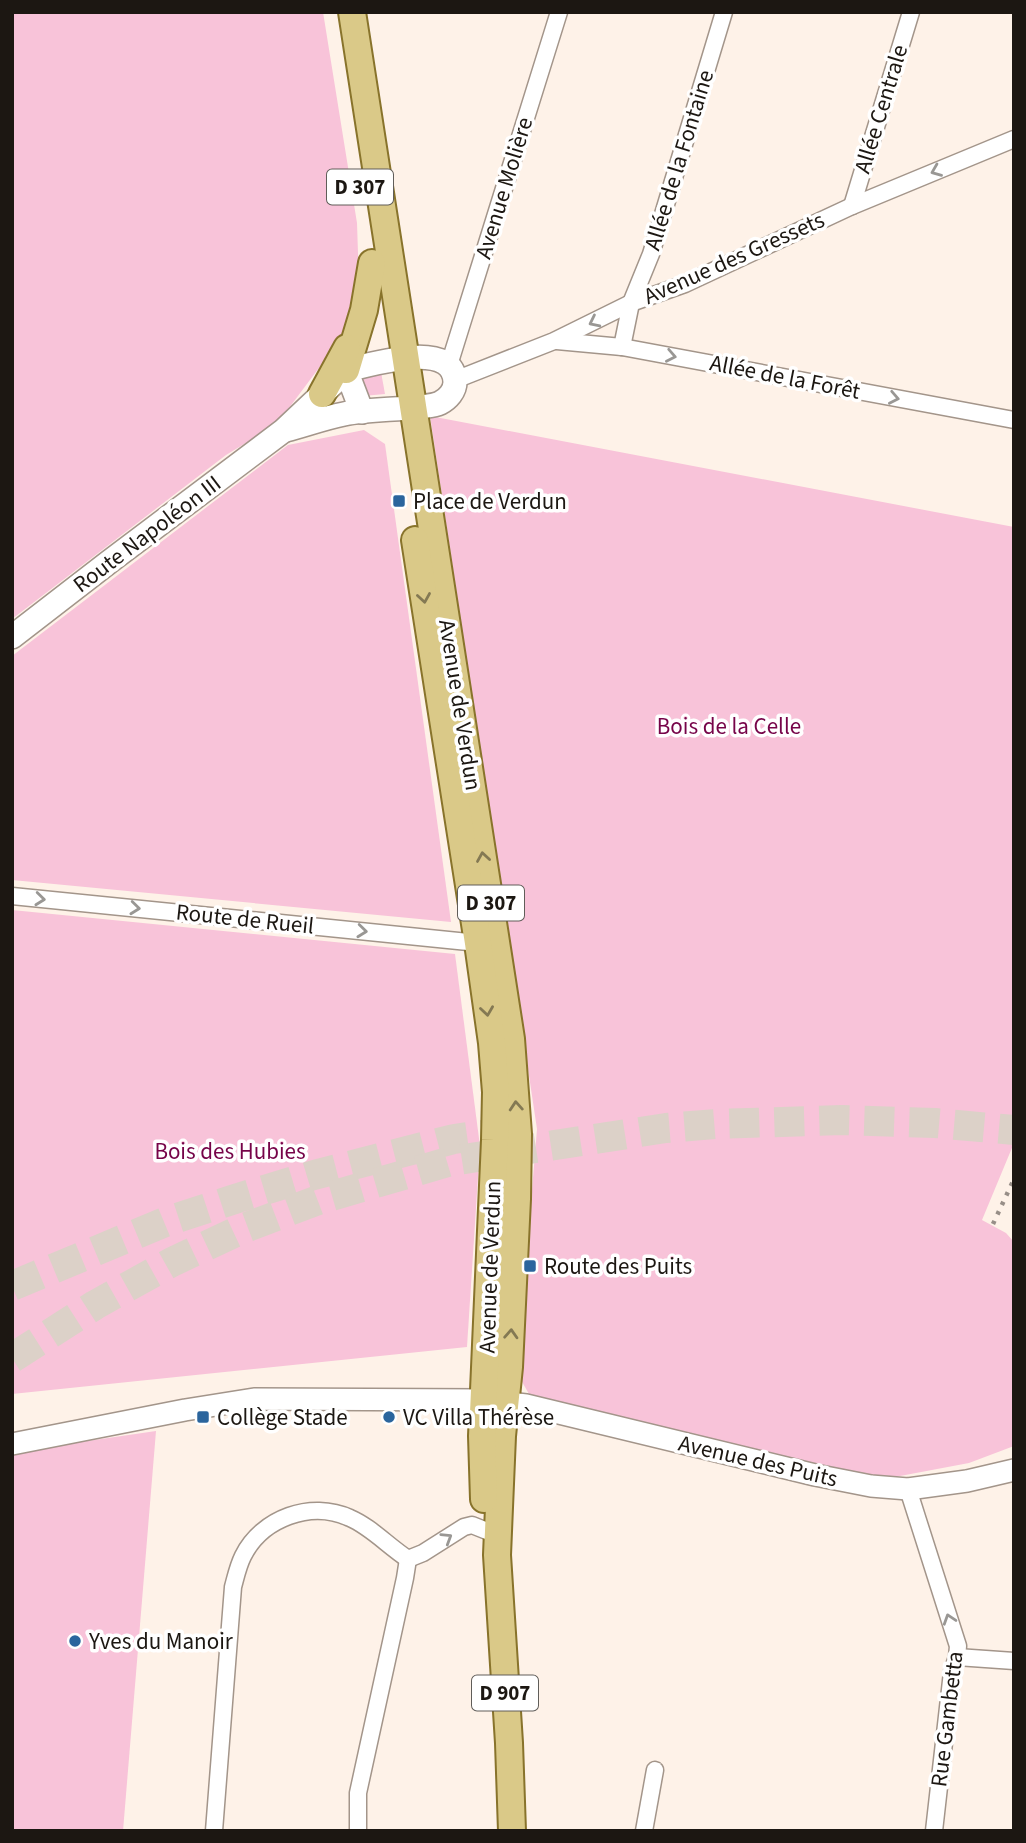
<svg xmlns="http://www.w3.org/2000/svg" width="1026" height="1843" viewBox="0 0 1026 1843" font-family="'Source Sans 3',sans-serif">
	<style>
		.green { fill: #f8c3d9 }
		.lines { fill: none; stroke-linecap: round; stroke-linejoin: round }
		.motorway-tunnel { stroke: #dcd1c8; stroke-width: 30; stroke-dasharray: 30 15; stroke-linecap: butt }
		.minor-casing { stroke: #a3958a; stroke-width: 19 }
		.tertiary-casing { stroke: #a3958a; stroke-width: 24 }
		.secondary-casing { stroke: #a3958a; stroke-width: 26 }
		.primary-casing { stroke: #88732b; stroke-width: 30 }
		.minor { stroke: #fff; stroke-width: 16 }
		.tertiary { stroke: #fff; stroke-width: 21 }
		.secondary { stroke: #fff; stroke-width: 23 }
		.primary { stroke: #dac988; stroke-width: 26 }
		.rail { stroke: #978e87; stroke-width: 4.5; stroke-dasharray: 3.5 7; stroke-linecap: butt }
		.oneway { stroke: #999794 }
		.oneway2 { stroke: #847953 }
		.poi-dot { fill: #2b659d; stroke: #fff; stroke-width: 2.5 }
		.labels { text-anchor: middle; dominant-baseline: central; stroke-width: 7; stroke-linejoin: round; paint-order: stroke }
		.shield { fill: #fff; stroke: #605d59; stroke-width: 2 }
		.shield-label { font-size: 21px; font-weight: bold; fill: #1c1712 }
		.street-label { font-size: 23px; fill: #1c1712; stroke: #fff }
		.poi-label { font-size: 23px; fill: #1c1712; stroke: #fff; text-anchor: start }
		.park-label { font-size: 23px; fill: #760449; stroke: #fff }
	</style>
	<rect width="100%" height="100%" fill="#fef2e8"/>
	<g class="green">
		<path d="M12 12H323L357 223 360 313 277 424 226 455 12 619Z"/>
		<path d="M381 372 385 394 363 396 356 376Z"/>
		<path d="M430 416 1014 527V1143L982 1220 1006 1233 1014 1242V1446L969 1463 900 1476 871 1477 800 1465 529 1394 517 1373 537 1129Z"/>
		<path d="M364 430 385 444 451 922 12 880V656L288 445Z"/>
		<path d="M12 910 455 954 480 1146 467 1347 12 1394Z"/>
		<path d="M156 1431 123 1831H12V1452Z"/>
	</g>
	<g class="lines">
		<g class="motorway-tunnel">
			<path d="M12 1286 165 1222 238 1198 314 1175 454 1139 511 1131"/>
			<path d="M12 1358 95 1305 172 1262 242 1229 318 1200 451 1161 666 1128 716 1124 842 1120 935 1123 1014 1130"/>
		</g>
		<g class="minor-casing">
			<g id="minor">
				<path d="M852 206 911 12"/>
				<path d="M557 341 622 347 1014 420"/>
				<path d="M622 347 631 303 651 254 724 12"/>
				<path d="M449 365 559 12"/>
				<path d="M455 380 554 341 631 303 685 284 852 206 1014 139"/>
				<path d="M12 896 478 943"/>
				<path d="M908 1489 958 1646 957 1657 952 1672 934 1831"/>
				<path d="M408 1559 423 1553 464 1527 472 1525 487 1531"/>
				<path d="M957 1657 1014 1661"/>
				<path d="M214 1831 233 1587C236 1576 238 1566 243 1556 262 1518 311 1500 350 1518 371 1527 388 1546 408 1559"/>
				<path d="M358 1831V1793L405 1578 408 1559"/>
				<path d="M644 1831 655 1770"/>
			</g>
		</g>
		<g class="tertiary-casing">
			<path id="tertiary" d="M12 1444 185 1410 254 1399 484 1400 526 1405 815 1475 871 1486 908 1489 967 1481 1014 1470"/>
		</g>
		<g class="secondary-casing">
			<g id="secondary">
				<path d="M346 370 362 412"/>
				<path d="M286 430C305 425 324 418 344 414 368 409 394 410 419 407 426 406 434 406 440 403 448 399 455 391 455 382 454 338 371 365 346 370"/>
				<path d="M12 637 109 562 283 431 336 381"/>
			</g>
		</g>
		<g class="primary-casing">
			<g id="primary">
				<path d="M352 12 511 1039 518 1134 517 1199 509 1367 502 1436 497 1555 509 1743 512 1831"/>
				<path d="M346 370 364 310 372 263"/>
				<path d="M322 394 347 348"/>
				<path d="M415 540 478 943 492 1043 496 1092 495 1140 482 1436 484 1499"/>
			</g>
		</g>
		<use href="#minor" class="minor"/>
		<use href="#tertiary" class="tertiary"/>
		<use href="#secondary" class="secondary"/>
		<use href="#primary" class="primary"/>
		<path class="rail" d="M993 1224 1014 1179"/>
	</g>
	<defs><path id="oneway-chevron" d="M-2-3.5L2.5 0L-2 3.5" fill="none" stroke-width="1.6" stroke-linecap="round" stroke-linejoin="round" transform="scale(1.75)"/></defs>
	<g class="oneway">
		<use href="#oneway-chevron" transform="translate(936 171) rotate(158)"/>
		<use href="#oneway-chevron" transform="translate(594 322) rotate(154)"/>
		<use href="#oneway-chevron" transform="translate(671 356) rotate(11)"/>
		<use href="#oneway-chevron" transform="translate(894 398) rotate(11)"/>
		<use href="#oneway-chevron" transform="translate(40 899) rotate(6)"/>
		<use href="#oneway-chevron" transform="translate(135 908) rotate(6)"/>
		<use href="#oneway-chevron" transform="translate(362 931) rotate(6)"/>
		<use href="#oneway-chevron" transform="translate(447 1538) rotate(-32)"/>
		<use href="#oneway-chevron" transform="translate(949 1619) rotate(-108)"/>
	</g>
	<g class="oneway2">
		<use href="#oneway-chevron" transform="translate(424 598) rotate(81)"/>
		<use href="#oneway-chevron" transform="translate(483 857) rotate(-99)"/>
		<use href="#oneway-chevron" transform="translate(487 1011) rotate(82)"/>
		<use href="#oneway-chevron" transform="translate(516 1106) rotate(-94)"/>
		<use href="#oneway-chevron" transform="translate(511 1334) rotate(-87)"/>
	</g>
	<g class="poi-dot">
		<rect x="392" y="494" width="14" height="14" rx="3.5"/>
		<rect x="523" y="1259" width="14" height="14" rx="3.5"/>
		<rect x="196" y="1410" width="14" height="14" rx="3.5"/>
		<circle cx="389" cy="1417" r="7"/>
		<circle cx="75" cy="1641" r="7"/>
	</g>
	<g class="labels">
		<g class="shield">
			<rect x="327" y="169.5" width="66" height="35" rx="5"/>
			<rect x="458" y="885.5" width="66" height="35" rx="5"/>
			<rect x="472" y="1675.5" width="66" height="35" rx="5"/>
		</g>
		<g class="shield-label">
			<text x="360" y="187">D 307</text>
			<text x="491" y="903">D 307</text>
			<text x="505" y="1693">D 907</text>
		</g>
		<g class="street-label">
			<text transform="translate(881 109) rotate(-73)">Allée Centrale</text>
			<text transform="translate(679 160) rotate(-73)">Allée de la Fontaine</text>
			<text transform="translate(504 188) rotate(-73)">Avenue Molière</text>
			<text transform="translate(734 258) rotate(-24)">Avenue des Gressets</text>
			<text transform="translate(785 377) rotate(11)">Allée de la Forêt</text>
			<text transform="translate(147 534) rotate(-37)">Route Napoléon III</text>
			<text transform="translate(460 705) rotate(81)">Avenue de Verdun</text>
			<text transform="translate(245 919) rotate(6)">Route de Rueil</text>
			<text transform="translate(490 1267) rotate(-88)">Avenue de Verdun</text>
			<text transform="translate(758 1461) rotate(13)">Avenue des Puits</text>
			<text transform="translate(947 1719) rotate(-83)">Rue Gambetta</text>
		</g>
		<g class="poi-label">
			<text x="413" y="501">Place de Verdun</text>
			<text x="544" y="1266">Route des Puits</text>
			<text x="217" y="1417">Collège Stade</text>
			<text x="403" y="1417">VC Villa Thérèse</text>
			<text x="89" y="1641">Yves du Manoir</text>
		</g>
		<g class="park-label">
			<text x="729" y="726">Bois de la Celle</text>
			<text x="230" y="1151">Bois des Hubies</text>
		</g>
	</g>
	<rect width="1026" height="1843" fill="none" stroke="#1c1712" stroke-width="28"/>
</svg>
